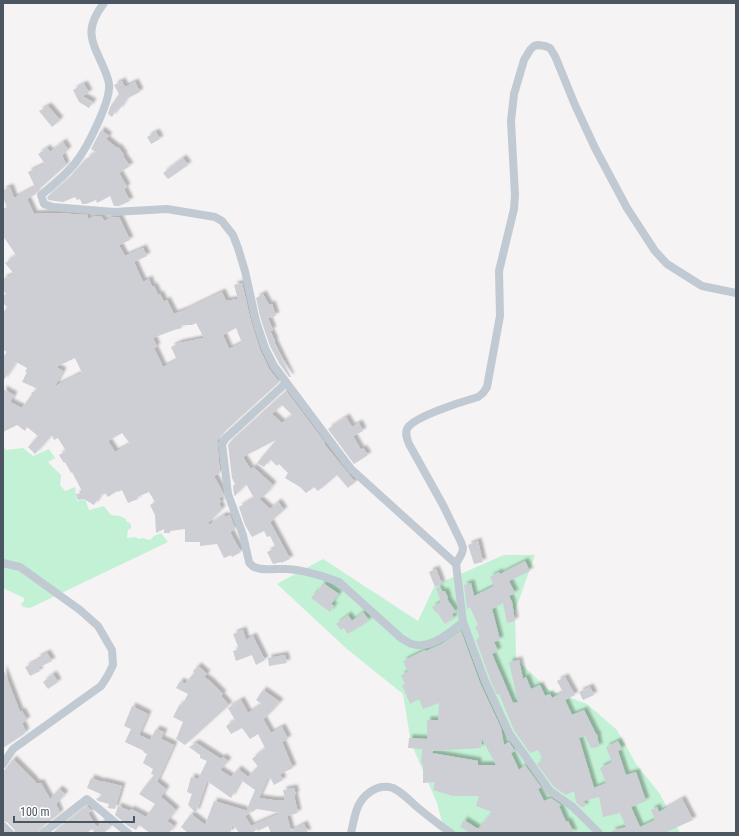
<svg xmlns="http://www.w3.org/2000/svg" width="739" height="836" viewBox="0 0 739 836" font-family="'Roboto Condensed',sans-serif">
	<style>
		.green { fill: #c3f1d5 }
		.building { fill: #cdcfd5; fill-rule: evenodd; filter: url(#shadow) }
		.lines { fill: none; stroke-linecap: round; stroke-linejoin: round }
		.minor { stroke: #c1cad2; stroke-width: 8 }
	</style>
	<defs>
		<filter id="shadow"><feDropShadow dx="3.5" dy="-3.5" stdDeviation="1" flood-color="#0004"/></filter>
	</defs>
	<rect width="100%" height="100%" fill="#f5f3f3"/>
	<g class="green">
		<path d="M3 446 6 450 23 448 33 456 49 449 55 458 48 462 61 475 60 485 65 491 75 487 77 501 85 499 89 510 104 506 106 509 111 515 120 516 126 519V521L131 524V528L128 530 127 537 128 538 135 537 139 539 142 538 150 540 154 536 161 533 168 542 30 608 23 607 21 604 24 601V598L3 588Z"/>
		<path d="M504 555H535L515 611 516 659 549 690 587 704 617 730 636 764 660 794 680 833H445L437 803 411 743 403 694 347 649 277 584 323 559 418 621 435 585Z"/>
	</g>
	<g class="building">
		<path d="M122 81 125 87 135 82 140 92 126 99 119 110 117 109 112 117 108 114 110 107 119 94 114 85Z"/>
		<path d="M84 84 89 93 82 96 93 102 89 108 79 102 73 90Z"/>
		<path d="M48 106 60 120 52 127 39 111Z"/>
		<path d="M101 130 109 136 106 139 117 148 118 147 124 155 123 156 130 166 119 173 127 187 124 189 130 201 119 206H114L110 196 97 203 96 200 86 204H82L80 199 77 200 75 197 63 202 48 200 47 197 67 180 82 163 87 161 86 159 96 152 91 149Z"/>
		<path d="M156 132 160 139 151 144 147 137Z"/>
		<path d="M63 142 68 150 62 155 66 165 37 191 36 194 27 199 34 214 55 213 88 215V219L95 216 102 217 104 221 113 217H119L130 240 119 245 125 256 143 248 147 256 134 262 137 269 143 282 149 279 152 287 154 286 158 295 160 294 164 302 167 300 174 314 185 310 222 292 226 301 238 299 234 285 242 283 251 322 260 350 269 369 279 382 222 434 217 441 220 473 214 476 222 491 223 496 219 498 221 502 219 504 222 509 208 523 209 525 224 515 225 517 230 515 235 529 230 532 241 552 232 557 231 555 224 558 217 544 200 546V542H185V529L170 531V533H164V529L156 533 155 515 150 505 155 502 149 492 137 497 138 499 128 503 122 490 118 492 117 491 108 497 105 493 104 495 102 493 94 505 84 499 78 500 76 494 83 493 72 472 71 473 65 462 64 463 59 455 66 451 58 438 54 440 52 435 35 454 28 447 38 436 27 427 25 431 17 425 3 432V389L14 395 10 402 22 408 32 394 31 393 38 389 22 382 27 372H25L27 368 16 362 3 381V357L7 352 3 350V313L7 307 3 303V296L6 294 3 290V279L14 274 5 263 16 255 3 236V209L7 207 3 198V190L10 187 14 198 35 187 28 172 45 164 38 154 47 148 50 152ZM196 323 204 338 179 343 171 347 177 360 163 367 154 348 157 347 153 338 174 330 182 328 181 325H192ZM236 328 242 343 229 349 223 335ZM75 358 82 373 55 386 63 371 56 367ZM122 433 130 444 115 452 108 441Z"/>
		<path d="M183 158 188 165 168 179 163 173Z"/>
		<path d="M263 294 269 305 272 304 276 316 268 318 273 330 270 331 275 341 274 342 291 377H289L279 363 270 346 261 320 256 298Z"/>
		<path d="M286 391 325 443 324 444 355 482 348 488 337 475 318 491 314 487 306 493 300 487 285 478 288 473 279 464 277 466 270 459 264 467 257 463 276 440 243 457 251 470 253 467 273 485 265 495 259 499 270 509 278 502 284 510 270 522 290 559 281 563V562L273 564 267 552 276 548 270 536 267 537 264 531 252 537 245 525 239 507 254 498 246 484 235 496 234 495 233 486 235 484 232 478 228 445 230 442ZM282 405 292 415 282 423 272 414Z"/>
		<path d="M346 417 352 427 359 423 363 431 353 436 361 450 363 448 368 455 354 464 328 429Z"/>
		<path d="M478 541 483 562 474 564 468 545Z"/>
		<path d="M525 561 530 571 509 581 515 593 509 596 512 602 515 621 507 623 503 603 492 609 500 640 494 642 498 651 492 654 513 703 518 702 509 662 519 660 523 679 526 677 531 689 540 685 545 696 550 694 552 698 563 692 557 681 565 677 575 695 565 700 572 715 584 710 596 734H597L599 747 591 748 585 736 579 738 594 788 606 783 600 768 612 762 606 747 618 741 622 749 618 751 626 775 636 772 646 801 631 807 640 827 655 820 651 810 657 807 659 812 682 799 693 820 664 833H612V831L626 827 620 813 603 817 599 797 584 801 585 807H581L576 802 574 791 566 795 554 787 537 764 543 760 538 750 530 753 514 730 499 694 497 695 490 679 476 640 480 637 475 627 478 625 470 607 467 609 464 585 471 583 474 596 494 586 490 577 499 572 500 574Z"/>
		<path d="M436 569 442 584 435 587 429 572Z"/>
		<path d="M323 583 339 594 331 604 334 606 330 612 311 598 316 592 317 593Z"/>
		<path d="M438 587 442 592 445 591 448 598 447 599 456 612 452 614 454 618 445 624 437 612 436 613 432 607 441 602 436 588Z"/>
		<path d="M363 612 369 620 360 627V626L348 634 344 628 341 630 336 624 348 615 352 621Z"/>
		<path d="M243 630 246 640 253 636 265 660 256 665 252 655 236 661 233 651 239 649 233 634Z"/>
		<path d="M461 631 480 683 501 728 504 745 509 742 515 751 511 753 519 770 525 765 541 787 538 789 544 801 551 798 561 805 559 806 566 822 568 821 574 833H470L460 827 464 820 478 829 492 812 476 806 479 796H453L433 790 435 782 423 783V765L421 764 422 749 408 748 409 738 427 739V720H438L439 703 423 709 419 699 410 704 402 685 405 684 401 675 408 672 403 661 425 650 426 651 442 644ZM482 739 496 765H478V761L432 753 433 751 481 748Z"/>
		<path d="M47 653 52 661 38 668 40 671 30 676 25 667 38 660 37 658Z"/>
		<path d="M285 655 287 663 269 666 268 658Z"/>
		<path d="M198 666 207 674 204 677 210 681 223 694 221 696 229 705 185 745 176 739 183 722 173 717 180 704 182 705 188 694 176 688 180 681 185 684 194 673 193 671Z"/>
		<path d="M3 668 20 712 22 711 27 720 22 723 26 732 24 733V734L3 748Z"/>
		<path d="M53 674 58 682 48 689 43 682Z"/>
		<path d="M590 687 594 695 583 700 579 692Z"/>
		<path d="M263 690 280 702 267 716 263 719 271 733 282 727 288 739 282 742 293 768 280 774 283 780 274 785 269 775 259 798 273 800H285L283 790 294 788 296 795H294L298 813 287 816 291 831 304 824 308 833H271L268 826 258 831 257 829 252 833H239L233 824 230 833H188L181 827 191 814 205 825 214 801 251 812 245 816 251 826 281 813 257 809 252 812 247 809 255 790 241 780 231 798 207 781 196 813 188 805 192 794 187 792 191 777 198 779 207 761 200 758V755L189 747 196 743 221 759 223 757 228 761 220 770 231 777 238 769 248 777 258 766 252 759 265 748 258 734 250 739 242 728 231 734 226 726 235 720 228 708 241 700 248 713 262 704 256 700Z"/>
		<path d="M132 706 148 714 139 735 150 740 156 729 164 732 161 739 174 745 157 782 166 789 161 797 176 810 167 821 174 826 169 833H150L139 825 136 830 128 826 115 815 118 806 130 811 131 809 146 817 155 804 139 794 154 775 151 774 153 769 143 763 147 754 143 752 144 751 125 742 131 729 124 726Z"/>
		<path d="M13 759 33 779 36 783H41L50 799 59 789 65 794 56 804 60 813 40 829 38 833H15L14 829 7 822 3 821V772Z"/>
		<path d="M91 778 102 782V781L122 786 115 809 108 808 109 804 98 801 96 799 103 795 87 788Z"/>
		<path d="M87 806 92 811 88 813 97 828 104 820 111 826 104 833H92L94 831 92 829 87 833H52Z"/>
	</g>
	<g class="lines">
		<g class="minor">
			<path d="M104 3C85 28 90 38 102 64 105 71 108 77 109 84 111 101 87 148 76 162 66 175 53 185 41 195L44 204 53 207 114 212 167 209 215 217 222 221 233 235 238 248 245 271 256 321 265 348 274 366 351 469 456 564"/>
			<path d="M286 383 226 438 222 444 228 494 243 535 249 562C255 573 275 568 287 569 304 570 323 576 339 582L401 638C405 640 409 643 412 644 430 650 451 632 463 622"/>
			<path d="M3 563 20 567 80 610 98 626 112 650 113 665 107 677 101 686 13 749 3 764"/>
			<path d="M3 826 10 833"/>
			<path d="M43 833 87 799 128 833"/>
			<path d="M351 833C353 825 354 817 357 809 362 795 377 783 393 788 402 792 410 801 417 807 428 816 439 825 451 833"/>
			<path d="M599 833 573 807 550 791 509 733 485 681 463 622 456 564 462 553 463 548 461 542 443 505 409 444C407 439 405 434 407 429 412 417 464 401 478 397L483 393 487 387 500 316 499 271 514 209 515 195 511 121 514 94 524 60 530 50 534 46 538 45 545 46 550 48 555 56 575 105 595 148 627 208 655 251 667 264 702 286 736 293"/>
		</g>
	</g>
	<rect width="739" height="836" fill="none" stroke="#4a5661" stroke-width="8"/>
	<path d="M14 816v6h120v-6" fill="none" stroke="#4a5661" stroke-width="2"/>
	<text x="20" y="816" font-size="12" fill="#4a5661" stroke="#ffffff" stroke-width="3" paint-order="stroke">100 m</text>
</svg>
